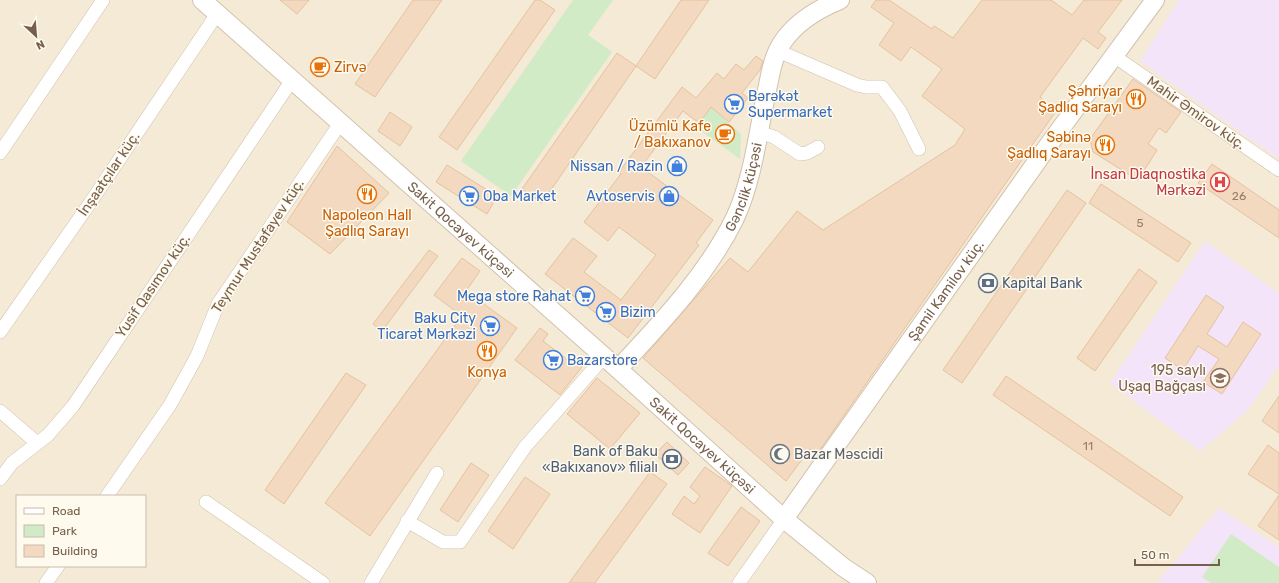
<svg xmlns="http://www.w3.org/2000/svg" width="1279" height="583" viewBox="0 0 1279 583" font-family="Rubik,sans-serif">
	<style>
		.residential { fill: #f4ead6; fill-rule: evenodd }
		.education { fill: #f4e4f9 }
		.green { fill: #d0ebc6 }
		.building { fill: #f2d9bf; stroke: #e5c2a0 }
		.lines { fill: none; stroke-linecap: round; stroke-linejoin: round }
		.street-casing { stroke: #cfc0ad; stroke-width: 14 }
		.secondary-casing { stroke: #d2c1ab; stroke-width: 20 }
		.street { stroke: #fff; stroke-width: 13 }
		.secondary { stroke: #fff; stroke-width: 18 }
		.labels { text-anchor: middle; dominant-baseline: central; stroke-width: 3; stroke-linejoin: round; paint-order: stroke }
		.number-label { font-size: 12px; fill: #967e68 }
		.food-label { font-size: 14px; fill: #c56008; stroke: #fffaee; text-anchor: end }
		.shop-label { font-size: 14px; fill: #366cbe; stroke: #fffaee; text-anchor: start }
		.street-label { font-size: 14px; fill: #77604b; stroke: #fffaee }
		.health-label { font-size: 14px; fill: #be3a42; stroke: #fffaee; text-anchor: end }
		.service-label { font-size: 14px; fill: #4e5e75; stroke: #fffaee; text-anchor: start }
		.education-label { font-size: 14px; fill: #785e54; stroke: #fffaee; text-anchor: end }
		.worship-label { font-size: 14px; fill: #5b616d; stroke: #fffaee; text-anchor: start }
	</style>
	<rect width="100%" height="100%" fill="#fcf7e8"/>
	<path class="residential" d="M0 0H1279V583H0ZM17 496H145V566H17Z"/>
	<g class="education">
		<path d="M1179 0H1279V159L1140 61Z"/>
		<path d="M1205 241 1279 293V365L1248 410 1200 451 1110 383Z"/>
		<path d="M1219 508 1279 547V583H1157Z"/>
	</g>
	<g class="green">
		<path d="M573 0H613L588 35 612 52 511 196 461 161Z"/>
		<path d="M711 107 741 134 740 159 696 127Z"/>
		<path d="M1231 534 1279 567V583H1211L1202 577Z"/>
	</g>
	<g class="building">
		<path d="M280 0H309L297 14Z"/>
		<path d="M413 0H442L375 97 355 84Z"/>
		<path d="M535 0H540L555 10 457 150 439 137Z"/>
		<path d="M681 0H709L655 79 636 66Z"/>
		<path d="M876 0H889L932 29 934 26 953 38 982 0H1051L1072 15 1084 0H1122L1098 32 1106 38 1098 49 1083 38 1040 97 1056 111 817 454 810 449 786 481 643 358 730 258 748 272 797 211 823 230 955 145 965 129 922 96 942 69 911 47 901 61 879 45 894 23 871 7Z"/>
		<path d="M617 53 636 66 542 203 522 189Z"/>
		<path d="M756 56 763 61 760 70 742 93 748 98 729 122 711 107 699 123 683 111 641 167 713 220 696 243 699 245 628 338 545 274 573 238 597 256 584 272 621 300 656 255 619 227 608 241 584 222 621 174 619 172 682 87 696 98 717 73 724 79 736 64 744 70Z"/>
		<path d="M1133 79 1181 112 1166 133 1159 128 1148 144 1157 150 1138 180 1093 152 1090 139Z"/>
		<path d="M390 112 412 127 400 146 378 131Z"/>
		<path d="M337 146 389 193 330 254 287 222Z"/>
		<path d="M1212 164 1279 210V238L1198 183Z"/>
		<path d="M447 165 497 196 487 214 436 182Z"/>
		<path d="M1101 184 1191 243 1178 262 1089 203Z"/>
		<path d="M1067 190 1086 203 962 383 943 370Z"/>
		<path d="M429 250 438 256 382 331 373 324Z"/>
		<path d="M462 258 480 271 466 291 517 328 370 536 325 503 462 316 434 295Z"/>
		<path d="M1139 269 1157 282 1095 371 1077 358Z"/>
		<path d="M1206 295 1224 307 1207 334 1227 347 1243 322 1261 334 1222 394 1203 382 1219 359 1198 346 1183 370 1165 358Z"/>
		<path d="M540 328 548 334 543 341 573 364 578 358 585 363 560 395 515 360Z"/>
		<path d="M346 373 366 385 284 504 265 490Z"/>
		<path d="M1006 376 1183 497 1170 516 993 395Z"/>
		<path d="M597 378 640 413 610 449 567 414Z"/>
		<path d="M1279 396V433L1262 421Z"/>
		<path d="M667 442 689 463 678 475 655 454Z"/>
		<path d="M1268 445 1279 453V494L1248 474Z"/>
		<path d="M471 463 489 475 458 522 440 510Z"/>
		<path d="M705 467 732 486 700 533 672 514 684 496 694 504 700 496 690 487Z"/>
		<path d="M650 472 667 484 595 583H569Z"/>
		<path d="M525 477 550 494 513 549 488 531Z"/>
		<path d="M1279 495V540L1258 526Z"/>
		<path d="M741 507 760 521 728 566 708 553Z"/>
	</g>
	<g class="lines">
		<g class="street-casing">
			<g id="street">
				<path d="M778 51 857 85 866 87H882L900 111 919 149"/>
				<path d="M1114 56 1279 170"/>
				<path d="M758 132 774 137 800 154 807 153 818 147"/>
				<path d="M0 153 103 0"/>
				<path d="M0 332 90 203 217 14"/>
				<path d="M0 411 37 443"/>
				<path d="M0 479 12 463 48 435 73 406 292 80"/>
				<path d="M107 496 170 405 197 356 218 304 341 122"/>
				<path d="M206 502 323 583"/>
				<path d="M407 521 443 542H460L525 447 604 357"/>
				<path d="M46 583 58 566"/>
				<path d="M371 583 437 473"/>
				<path d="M739 583 784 519"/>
			</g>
		</g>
		<g class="secondary-casing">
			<g id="secondary">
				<path id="s1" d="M202 0 618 369 784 519 843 567 867 583"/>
				<path id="s2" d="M618 369C661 323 707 275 735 218 752 182 758 134 766 95 770 77 772 58 782 43 795 23 818 9 840 0"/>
				<path id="s3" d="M784 519 1050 143 1155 0"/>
			</g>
		</g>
		<use href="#street" class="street"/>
		<use href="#secondary" class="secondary"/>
	</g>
	<defs>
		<g id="cafe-ring" transform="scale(1)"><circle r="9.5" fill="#fffaee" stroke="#e8710a" stroke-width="1.5"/><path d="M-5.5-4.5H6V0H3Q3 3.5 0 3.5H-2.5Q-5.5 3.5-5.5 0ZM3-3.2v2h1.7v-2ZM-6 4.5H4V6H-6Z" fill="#e8710a"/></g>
		<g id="restaurant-ring" transform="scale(1)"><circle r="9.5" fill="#fffaee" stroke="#e8710a" stroke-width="1.5"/><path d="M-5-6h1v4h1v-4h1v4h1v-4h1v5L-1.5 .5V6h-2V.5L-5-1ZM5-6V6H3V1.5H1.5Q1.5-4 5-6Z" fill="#e8710a"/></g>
		<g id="supermarket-ring" transform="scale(1)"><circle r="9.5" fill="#fffaee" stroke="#3f7fe0" stroke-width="1.5"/><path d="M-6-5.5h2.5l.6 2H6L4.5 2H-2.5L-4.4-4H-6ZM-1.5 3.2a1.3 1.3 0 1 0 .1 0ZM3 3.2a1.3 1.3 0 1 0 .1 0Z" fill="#3f7fe0"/></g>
		<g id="shop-ring" transform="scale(1)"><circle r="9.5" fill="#fffaee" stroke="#3f7fe0" stroke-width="1.5"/><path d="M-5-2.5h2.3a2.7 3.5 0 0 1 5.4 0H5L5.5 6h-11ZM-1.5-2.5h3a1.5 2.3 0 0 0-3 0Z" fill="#3f7fe0"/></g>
		<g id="hospital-ring" transform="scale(1)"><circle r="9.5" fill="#fffaee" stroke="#e0444e" stroke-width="1.5"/><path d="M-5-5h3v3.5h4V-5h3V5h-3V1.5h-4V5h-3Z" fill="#e0444e"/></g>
		<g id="bank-ring" transform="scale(1)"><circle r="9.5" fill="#fffaee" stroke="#5c6f8a" stroke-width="1.5"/><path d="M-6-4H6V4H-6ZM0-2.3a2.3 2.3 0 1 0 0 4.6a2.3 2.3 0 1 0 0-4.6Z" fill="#5c6f8a"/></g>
		<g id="school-ring" transform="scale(1)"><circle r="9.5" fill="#fffaee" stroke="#8d6e63" stroke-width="1.5"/><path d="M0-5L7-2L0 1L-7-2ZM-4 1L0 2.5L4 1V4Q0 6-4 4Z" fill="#8d6e63"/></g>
		<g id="mosque-ring" transform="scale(1)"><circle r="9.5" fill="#fffaee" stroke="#6b7280" stroke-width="1.5"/><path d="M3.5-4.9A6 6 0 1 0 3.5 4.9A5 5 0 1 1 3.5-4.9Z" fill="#6b7280"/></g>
	</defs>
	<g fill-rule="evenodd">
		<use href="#cafe-ring" x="320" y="67"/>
		<use href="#restaurant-ring" x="1136" y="99"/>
		<use href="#supermarket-ring" x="734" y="104"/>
		<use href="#cafe-ring" x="725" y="134"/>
		<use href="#restaurant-ring" x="1105" y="145"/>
		<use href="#shop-ring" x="677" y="166"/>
		<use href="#hospital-ring" x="1220" y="182"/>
		<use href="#restaurant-ring" x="367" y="194"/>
		<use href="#supermarket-ring" x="469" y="196"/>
		<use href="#shop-ring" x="669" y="196"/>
		<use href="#bank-ring" x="988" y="283"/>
		<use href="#supermarket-ring" x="585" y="296"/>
		<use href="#supermarket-ring" x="606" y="312"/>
		<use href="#supermarket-ring" x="490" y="326"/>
		<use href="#restaurant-ring" x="487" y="351"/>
		<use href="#supermarket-ring" x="553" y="360"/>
		<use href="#school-ring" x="1220" y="378"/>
		<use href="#mosque-ring" x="780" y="454"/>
		<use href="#bank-ring" x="672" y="459"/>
	</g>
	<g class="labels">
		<g class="number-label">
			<text x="1239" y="196">26</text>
			<text x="1140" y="223">5</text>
			<text x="1088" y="446">11</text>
		</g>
		<g class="food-label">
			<text x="334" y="67" text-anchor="start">Zirvə</text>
			<text x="1122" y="91">Şəhriyar<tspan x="1122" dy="16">Şadlıq Sarayı</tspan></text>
			<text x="711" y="126">Üzümlü Kafe<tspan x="711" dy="16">/ Bakıxanov</tspan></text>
			<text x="1091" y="137">Səbinə<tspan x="1091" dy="16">Şadlıq Sarayı</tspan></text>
			<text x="367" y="215" text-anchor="middle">Napoleon Hall<tspan x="367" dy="16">Şadlıq Sarayı</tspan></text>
			<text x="487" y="372" text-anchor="middle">Konya</text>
		</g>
		<g class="shop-label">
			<text x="748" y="96">Bərəkət<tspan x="748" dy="16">Supermarket</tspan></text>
			<text x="663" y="166" text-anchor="end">Nissan / Razin</text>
			<text x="483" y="196">Oba Market</text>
			<text x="655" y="196" text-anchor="end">Avtoservis</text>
			<text x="571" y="296" text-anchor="end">Mega store Rahat</text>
			<text x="620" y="312">Bizim</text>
			<text x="476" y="318" text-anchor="end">Baku City<tspan x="476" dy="16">Ticarət Mərkəzi</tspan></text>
			<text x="567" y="360">Bazarstore</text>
		</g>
		<g class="street-label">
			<text transform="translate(1196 113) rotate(35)">Mahir Əmirov küç.</text>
			<text transform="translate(109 174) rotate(-56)">İnşaatçılar küç.</text>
			<text stroke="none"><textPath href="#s2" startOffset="224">Gənclik küçəsi</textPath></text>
			<text stroke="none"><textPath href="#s1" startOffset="346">Sakit Qocayev küçəsi</textPath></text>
			<text transform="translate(258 246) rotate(-57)">Teymur Mustafayev küç.</text>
			<text transform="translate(153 286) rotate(-56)">Yusif Qasımov küç.</text>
			<text stroke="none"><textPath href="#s3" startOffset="280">Şamil Kamilov küç.</textPath></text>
			<text stroke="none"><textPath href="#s1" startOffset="670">Sakit Qocayev küçəsi</textPath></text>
		</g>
		<g class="health-label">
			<text x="1206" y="174">İnsan Diaqnostika<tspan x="1206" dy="16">Mərkəzi</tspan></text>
		</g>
		<g class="service-label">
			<text x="1002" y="283">Kapital Bank</text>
			<text x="658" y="451" text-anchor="end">Bank of Baku<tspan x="658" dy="16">«Bakıxanov» filialı</tspan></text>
		</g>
		<g class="education-label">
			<text x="1206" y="370">195 saylı<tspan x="1206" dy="16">Uşaq Bağçası</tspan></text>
		</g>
		<g class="worship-label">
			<text x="794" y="454">Bazar Məscidi</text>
		</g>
	</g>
	<rect x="16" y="495" width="130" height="72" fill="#fffaee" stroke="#c9bcad"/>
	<rect x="24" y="508" width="20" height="6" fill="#ffffff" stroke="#c9bcad"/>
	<text x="52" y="515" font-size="12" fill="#77604b">Road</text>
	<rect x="24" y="525" width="20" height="12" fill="#d0ebc6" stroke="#c9bcad"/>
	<text x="52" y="535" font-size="12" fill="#77604b">Park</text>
	<rect x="24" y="545" width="20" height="12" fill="#f2d9bf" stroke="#c9bcad"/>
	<text x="52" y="555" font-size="12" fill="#77604b">Building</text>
	<g transform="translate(36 36) rotate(154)" stroke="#fffaee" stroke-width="3" paint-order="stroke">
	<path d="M0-3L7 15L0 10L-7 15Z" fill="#77604b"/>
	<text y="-6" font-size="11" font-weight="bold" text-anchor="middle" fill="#77604b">N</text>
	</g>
	<path d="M1135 559v6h84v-6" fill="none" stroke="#77604b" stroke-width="2"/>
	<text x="1141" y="559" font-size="12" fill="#77604b" stroke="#fffaee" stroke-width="3" paint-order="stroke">50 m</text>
</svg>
